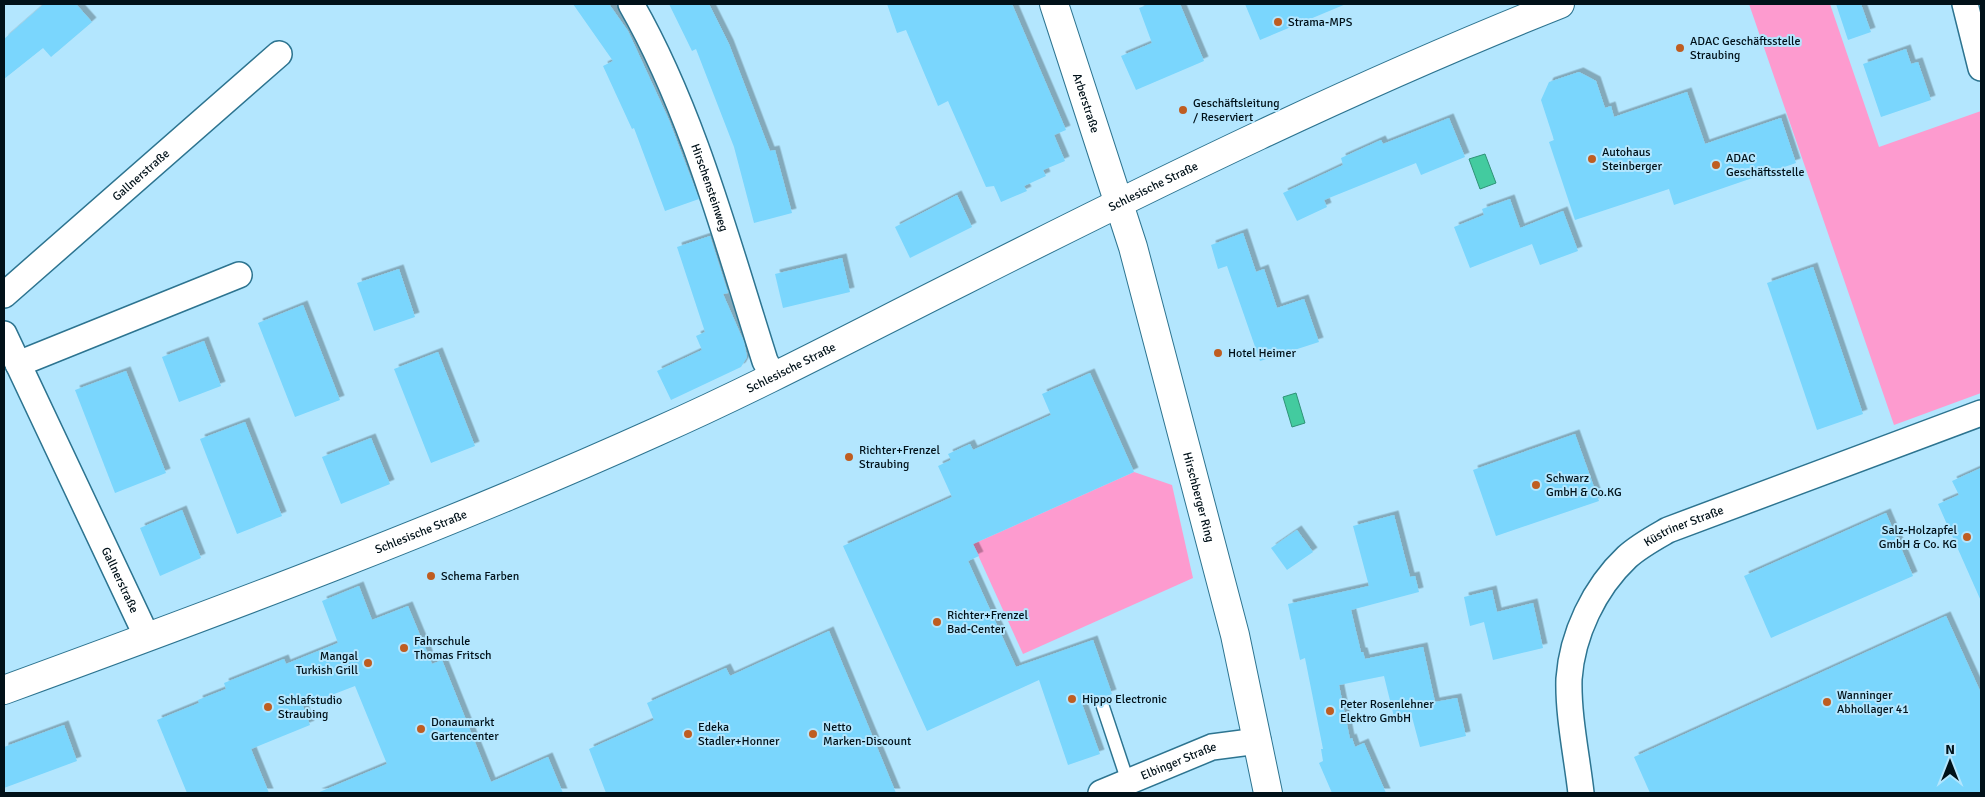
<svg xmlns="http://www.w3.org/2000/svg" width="1985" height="797" viewBox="0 0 1985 797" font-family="Signika,sans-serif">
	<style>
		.green { fill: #fd9bcf }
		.water { fill: #43cb9f; stroke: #2f9377 }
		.building { fill: #7ad6fd; filter: url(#shadow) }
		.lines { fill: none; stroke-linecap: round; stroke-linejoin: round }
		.service-casing { stroke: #2d7490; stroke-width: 15 }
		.minor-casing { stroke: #2d7490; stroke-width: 28 }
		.tertiary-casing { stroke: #2d7490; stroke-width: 30 }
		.service { stroke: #fff; stroke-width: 12 }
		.minor { stroke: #fff; stroke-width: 25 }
		.tertiary { stroke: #fff; stroke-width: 28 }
		.poi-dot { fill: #bf5d21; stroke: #b3e6fe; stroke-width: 2 }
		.labels { text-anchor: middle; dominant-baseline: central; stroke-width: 4; stroke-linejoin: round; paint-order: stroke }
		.poi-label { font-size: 12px; fill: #011119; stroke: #b3e6fe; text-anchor: start }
		.street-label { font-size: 12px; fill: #011119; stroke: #b3e6fe }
	</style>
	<defs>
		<filter id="shadow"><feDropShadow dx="4.5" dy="-4.5" stdDeviation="0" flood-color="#0004"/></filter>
	</defs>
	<rect width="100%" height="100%" fill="#b3e6fe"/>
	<g class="green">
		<path d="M1749 4H1830L1879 147 1981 111V393L1894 425Z"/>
		<path d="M1134 472 1172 485 1193 578 1023 654 973 544Z"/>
	</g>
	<g class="water">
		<path d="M1485 154 1496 183 1480 189 1469 159Z"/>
		<path d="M1296 393 1305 423 1292 427 1283 397Z"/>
	</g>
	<g class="building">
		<path d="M44 4H76L92 22 51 57 43 48 4 79V39Z"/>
		<path d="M573 4H609L628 31 669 120 699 199 665 211 634 128 632 129 603 66 613 61Z"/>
		<path d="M669 4H709L729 44 770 151 775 150 792 213 754 223 734 147 696 49 692 51Z"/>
		<path d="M887 4H1012L1066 130 1054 135 1065 161 1043 170 1046 176 1024 186 1027 191 1001 202 994 186 986 187 948 101 938 106 906 30 897 33Z"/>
		<path d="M1149 4H1180L1204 61 1136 90 1121 56 1152 43 1139 8Z"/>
		<path d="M1245 4H1346L1260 40Z"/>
		<path d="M1836 4H1861L1871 32 1848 40Z"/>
		<path d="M1906 49 1911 64 1918 62 1931 100 1881 117 1863 64Z"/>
		<path d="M1579 72 1596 81 1605 108 1611 106 1614 117 1687 92 1705 144 1781 118 1796 163 1674 205 1669 189 1575 220 1549 142 1554 140 1541 100 1549 82Z"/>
		<path d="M1449 118 1465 157 1421 175 1416 163 1324 200 1327 207 1297 221 1283 193 1343 165 1341 158 1381 140 1383 144Z"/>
		<path d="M957 195 972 227 910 258 895 227Z"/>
		<path d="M1510 199 1520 228 1563 211 1578 251 1540 265 1532 244 1470 268 1454 227 1484 215 1482 209Z"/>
		<path d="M1243 233 1256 272 1264 269 1277 308 1304 299 1319 342 1260 361 1227 266 1218 269 1211 245Z"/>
		<path d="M710 236 728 293 723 294 744 342 747 357 741 367 671 400 657 371 702 350 696 336 705 332 677 247Z"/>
		<path d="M842 258 850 292 783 308 775 274Z"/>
		<path d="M1813 267 1863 414 1817 430 1767 283Z"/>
		<path d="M399 269 415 317 374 331 357 283Z"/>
		<path d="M303 305 340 400 295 417 258 323Z"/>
		<path d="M204 341 221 386 179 402 162 357Z"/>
		<path d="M438 352 475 446 431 463 394 369Z"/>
		<path d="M126 371 166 473 115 493 75 390Z"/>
		<path d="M1090 373 1134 472 973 544 979 556 968 561 1016 667 1093 640 1112 694 1082 704 1100 754 1068 765 1039 680 927 731 843 546 952 497 938 466 951 460 948 454 970 444 973 450 1051 415 1042 394Z"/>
		<path d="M245 422 282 516 237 534 200 439Z"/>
		<path d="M1575 434 1599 501 1496 536 1473 470Z"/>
		<path d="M371 438 390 484 341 504 322 457Z"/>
		<path d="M1981 468V601L1938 504 1959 495 1952 481Z"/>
		<path d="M182 510 201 558 160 576 140 528Z"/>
		<path d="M1886 513 1913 576 1771 638 1744 576Z"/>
		<path d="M1394 515 1410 577 1415 576 1419 592 1351 610 1361 652H1363L1365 659 1423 647 1435 702 1457 698 1466 736 1420 747 1412 717 1395 721 1384 676 1339 685 1350 739 1352 738 1355 747 1364 743 1386 793H1332L1319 763 1323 761 1321 749H1323L1305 658 1300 660 1288 604 1369 586 1353 526Z"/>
		<path d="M1297 530 1313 552 1287 570 1271 548Z"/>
		<path d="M359 586 372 620 408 606 432 664 442 660 491 782 548 757 563 793H317L387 764 355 686 303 706 310 725 251 749 269 793H187L157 720 199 703 198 700 226 689 224 683 284 659 286 664 338 643 322 601Z"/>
		<path d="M1492 590 1497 612 1533 603 1543 648 1493 660 1484 622 1470 626 1464 597Z"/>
		<path d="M1946 616 1981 693V793H1650L1634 757Z"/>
		<path d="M829 631 896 793H606L589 749 654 720 647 703 726 668 730 676Z"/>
		<path d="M64 725 77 761 4 788V747Z"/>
	</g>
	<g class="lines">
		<g class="service-casing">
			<path id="service" d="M1103 707 1128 782"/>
		</g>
		<g class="minor-casing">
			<g id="minor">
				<path id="s1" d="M631 4C693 112 727 242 765 361L773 376"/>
				<path d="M1965 4 1981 68"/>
				<path id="s2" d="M4 295 279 54"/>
				<path id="s3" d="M4 334 147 637"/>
				<path d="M18 364 239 275"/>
				<path id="s4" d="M1101 793 1212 747 1258 741"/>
				<path id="s5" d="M1581 793C1577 757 1568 716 1569 679 1572 635 1594 588 1627 557 1639 546 1654 538 1668 530L1981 413"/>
			</g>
		</g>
		<g class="tertiary-casing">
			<g id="tertiary">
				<path id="s6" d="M1054 4 1133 247 1235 635 1268 793"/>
				<path id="s7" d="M4 690C223 610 443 528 656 432 760 386 861 332 963 281 1159 182 1356 85 1560 4"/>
			</g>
		</g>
		<use href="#service" class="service"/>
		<use href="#minor" class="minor"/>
		<use href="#tertiary" class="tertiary"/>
	</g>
	<g class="poi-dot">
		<circle cx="1278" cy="22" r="5"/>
		<circle cx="1680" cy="48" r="5"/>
		<circle cx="1183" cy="110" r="5"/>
		<circle cx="1592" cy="159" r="5"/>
		<circle cx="1716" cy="165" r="5"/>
		<circle cx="1218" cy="353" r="5"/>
		<circle cx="849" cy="457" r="5"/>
		<circle cx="1536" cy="485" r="5"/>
		<circle cx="1967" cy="537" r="5"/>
		<circle cx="431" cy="576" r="5"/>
		<circle cx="937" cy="622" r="5"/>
		<circle cx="404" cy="648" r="5"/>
		<circle cx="368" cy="663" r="5"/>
		<circle cx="1072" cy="699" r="5"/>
		<circle cx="1827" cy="702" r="5"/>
		<circle cx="268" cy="707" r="5"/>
		<circle cx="1330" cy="711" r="5"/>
		<circle cx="421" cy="729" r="5"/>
		<circle cx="688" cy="734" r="5"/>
		<circle cx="813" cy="734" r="5"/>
	</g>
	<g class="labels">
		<g class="poi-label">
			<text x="1288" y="22">Strama-MPS</text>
			<text x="1690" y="41">ADAC Geschäftsstelle<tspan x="1690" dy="14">Straubing</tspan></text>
			<text x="1193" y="103">Geschäftsleitung<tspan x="1193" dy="14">/ Reserviert</tspan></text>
			<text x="1602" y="152">Autohaus<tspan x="1602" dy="14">Steinberger</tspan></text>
			<text x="1726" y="158">ADAC<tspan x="1726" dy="14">Geschäftsstelle</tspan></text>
			<text x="1228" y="353">Hotel Heimer</text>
			<text x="859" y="450">Richter+Frenzel<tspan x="859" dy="14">Straubing</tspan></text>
			<text x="1546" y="478">Schwarz<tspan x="1546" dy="14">GmbH &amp; Co.KG</tspan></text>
			<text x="1957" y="530" text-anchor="end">Salz-Holzapfel<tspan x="1957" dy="14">GmbH &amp; Co. KG</tspan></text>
			<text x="441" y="576">Schema Farben</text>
			<text x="947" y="615">Richter+Frenzel<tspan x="947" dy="14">Bad-Center</tspan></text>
			<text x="414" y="641">Fahrschule<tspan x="414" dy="14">Thomas Fritsch</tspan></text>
			<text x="358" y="656" text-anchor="end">Mangal<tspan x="358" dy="14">Turkish Grill</tspan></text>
			<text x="1837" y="695">Wanninger<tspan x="1837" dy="14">Abhollager 41</tspan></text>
			<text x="1082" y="699">Hippo Electronic</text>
			<text x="278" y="700">Schlafstudio<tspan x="278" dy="14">Straubing</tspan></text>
			<text x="1340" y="704">Peter Rosenlehner<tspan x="1340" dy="14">Elektro GmbH</tspan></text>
			<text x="431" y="722">Donaumarkt<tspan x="431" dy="14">Gartencenter</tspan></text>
			<text x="698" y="727">Edeka<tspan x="698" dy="14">Stadler+Honner</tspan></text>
			<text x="823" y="727">Netto<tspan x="823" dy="14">Marken-Discount</tspan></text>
		</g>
		<g class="street-label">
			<text stroke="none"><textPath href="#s6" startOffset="104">Arberstraße</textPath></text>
			<text stroke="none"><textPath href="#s2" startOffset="182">Gallnerstraße</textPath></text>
			<text stroke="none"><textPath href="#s7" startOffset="1256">Schlesische Straße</textPath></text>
			<text stroke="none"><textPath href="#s1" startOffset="200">Hirschensteinweg</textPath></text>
			<text stroke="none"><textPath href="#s7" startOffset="851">Schlesische Straße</textPath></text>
			<text stroke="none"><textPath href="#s6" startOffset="514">Hirschberger Ring</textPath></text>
			<text stroke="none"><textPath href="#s5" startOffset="318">Küstriner Straße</textPath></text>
			<text stroke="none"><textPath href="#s7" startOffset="446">Schlesische Straße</textPath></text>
			<text stroke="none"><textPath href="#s3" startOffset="272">Gallnerstraße</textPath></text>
			<text stroke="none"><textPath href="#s4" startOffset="84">Elbinger Straße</textPath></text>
		</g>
	</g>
	<rect width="1985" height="797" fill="none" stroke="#011119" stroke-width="10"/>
	<g transform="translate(1950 762)" stroke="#b3e6fe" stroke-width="4" paint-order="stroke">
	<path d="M0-4L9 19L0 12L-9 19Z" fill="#011119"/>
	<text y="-8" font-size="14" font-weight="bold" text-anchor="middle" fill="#011119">N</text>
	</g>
</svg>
